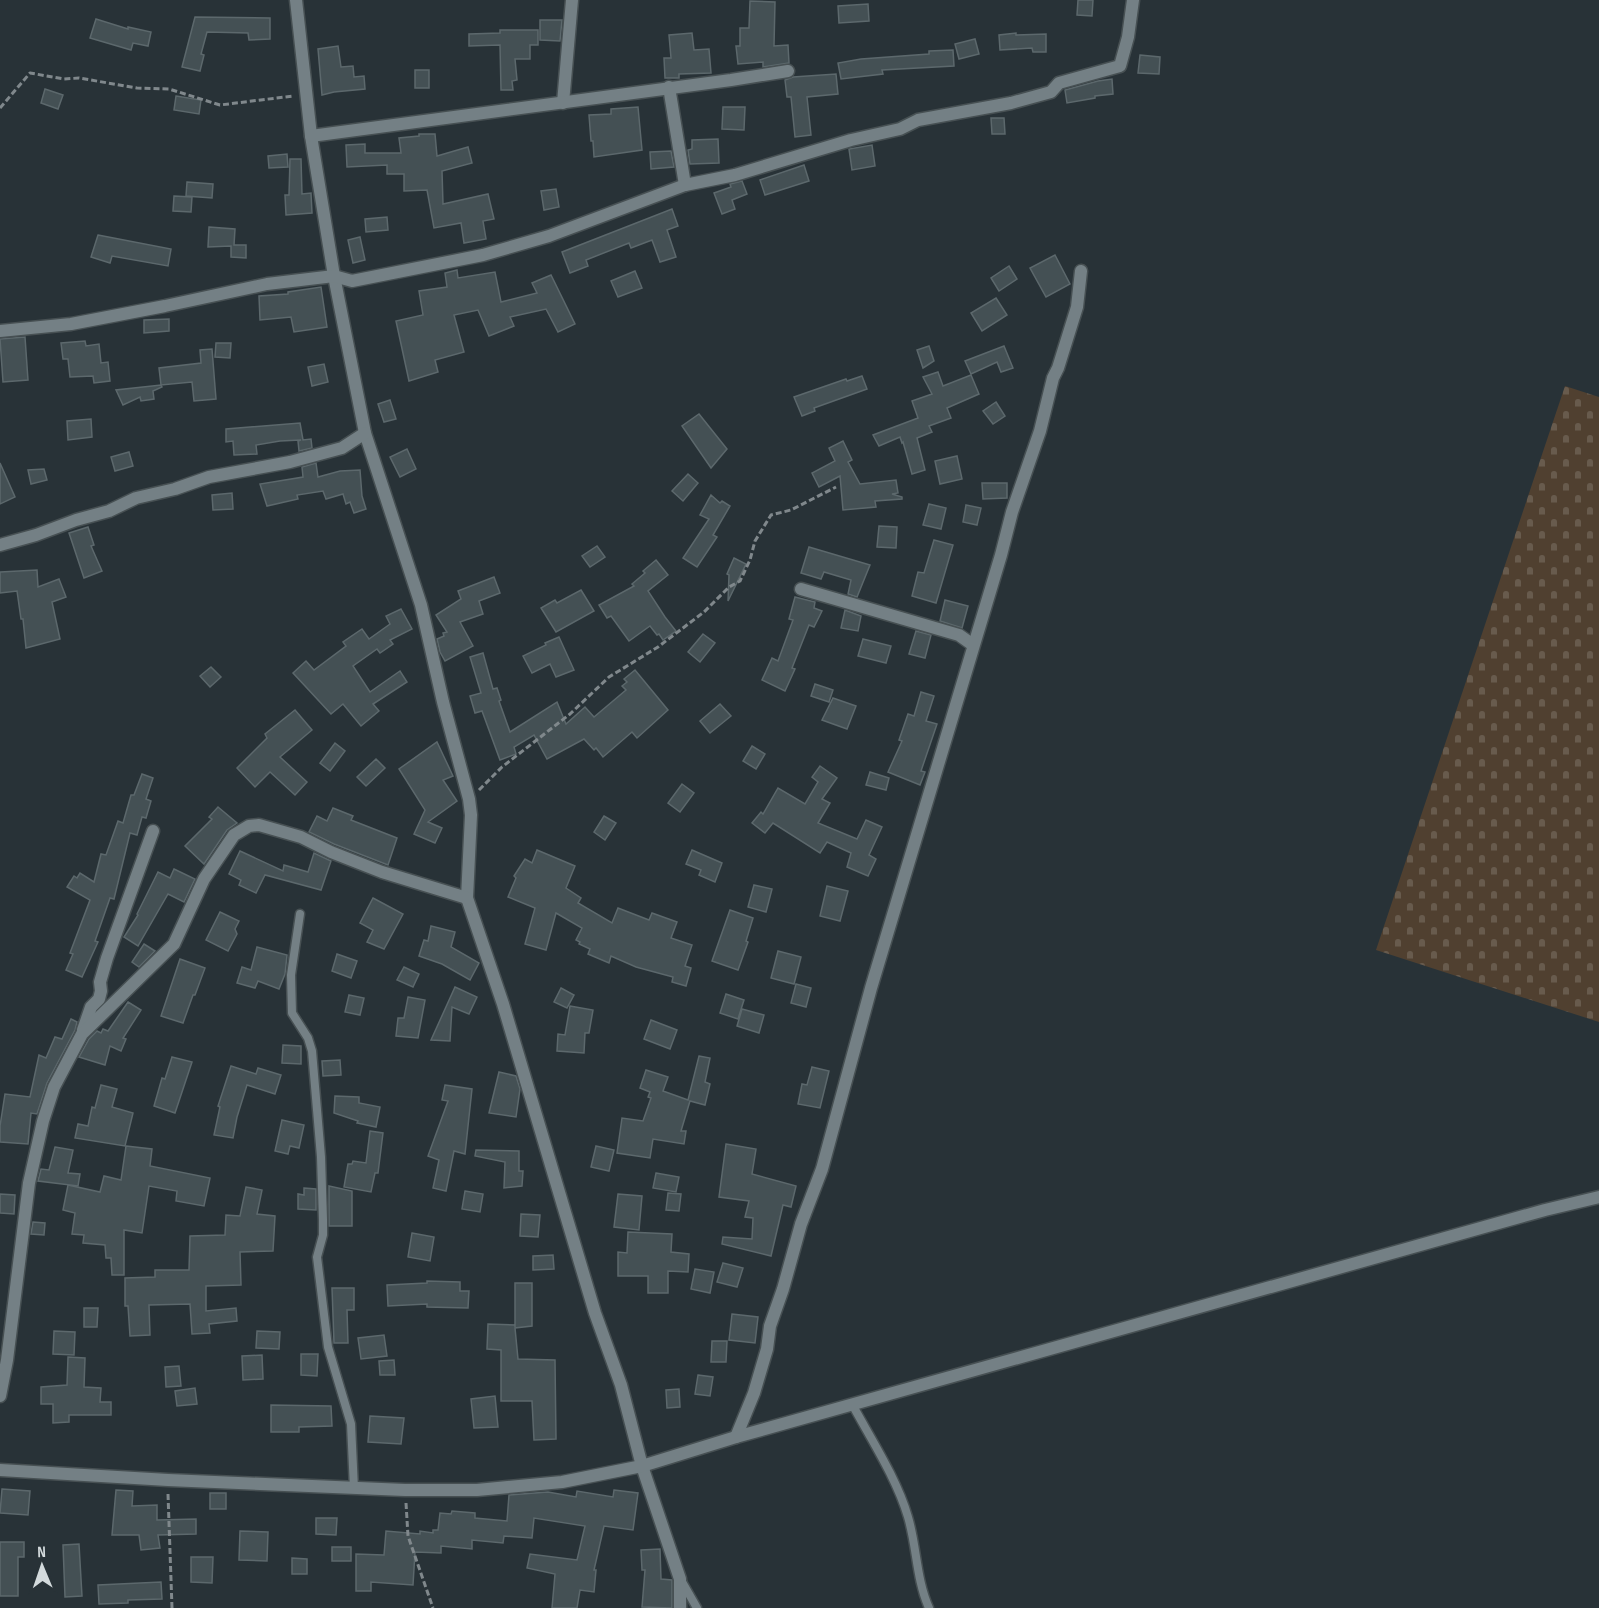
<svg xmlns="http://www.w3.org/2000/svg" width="1599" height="1608" viewBox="0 0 1599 1608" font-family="'Sofia Sans Condensed',sans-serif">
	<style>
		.cemetery { fill: url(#cemetery-stones) }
		.building { fill: #445054; stroke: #5c686c; stroke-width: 1.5 }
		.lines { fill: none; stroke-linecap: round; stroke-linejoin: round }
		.service-casing { stroke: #475053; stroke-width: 11 }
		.minor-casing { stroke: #475053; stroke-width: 15 }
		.path { stroke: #80888c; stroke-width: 3; stroke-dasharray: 6 3; stroke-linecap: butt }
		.service { stroke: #748085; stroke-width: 8 }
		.minor { stroke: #748085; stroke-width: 12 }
	</style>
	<defs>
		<pattern id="cemetery-stones" width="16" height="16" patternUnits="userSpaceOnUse" patternTransform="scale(1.5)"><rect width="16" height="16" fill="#504030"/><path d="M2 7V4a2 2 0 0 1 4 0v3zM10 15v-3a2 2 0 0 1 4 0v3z" fill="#685b4d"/></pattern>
	</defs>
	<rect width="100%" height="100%" fill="#283237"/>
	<path class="cemetery" d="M1565 386 1599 397V1022L1376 950Z"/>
	<g class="building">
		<path d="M1078 0H1093L1092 16 1077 15Z"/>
		<path d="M750 1 775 2 774 46 788 45 789 63 763 67V62L738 64 736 46H740V28H749Z"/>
		<path d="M868 4 869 21 839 23 838 6Z"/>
		<path d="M195 17 270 18V39L249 40 248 33 207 32 201 54 204 55 200 71 182 67Z"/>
		<path d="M96 19 128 29V27L151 32 148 46 133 43 131 50 90 38Z"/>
		<path d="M540 20H562L560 41 540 40Z"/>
		<path d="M500 30H538V45H530V59H515L517 80 512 81 513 90H501L500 45 469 46V34L500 33Z"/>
		<path d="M692 33 694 50 709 49 711 73 679 74V78H665L664 58H671L669 35Z"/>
		<path d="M1016 33V35L1046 34V52H1033L1032 48 1000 50 999 35Z"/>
		<path d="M975 39 979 54 959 59 955 44Z"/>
		<path d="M338 46 341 67 353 66 354 77 364 76 365 89 334 92 322 95 318 49Z"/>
		<path d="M953 50 954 66 882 70 883 74 841 79 838 63 861 59 929 54V51Z"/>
		<path d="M1140 55 1160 57 1159 74 1138 73Z"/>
		<rect x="415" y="70" width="14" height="18"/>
		<path d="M836 74 838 94 807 97 811 135 795 137 791 97H787L785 80 793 77Z"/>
		<path d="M1112 79 1113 94 1095 96V98L1067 103 1065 90 1098 81Z"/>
		<path d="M45 89 63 95 58 109 41 103Z"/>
		<path d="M176 96 201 100 199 114 174 110Z"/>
		<path d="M638 107 642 150 594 157 593 141H591L589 115 611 114V109Z"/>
		<path d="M723 107H745L744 130 722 129Z"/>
		<path d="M991 118H1004L1005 134H992Z"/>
		<path d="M419 134H435L437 156 468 147 472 163 442 171 443 204 488 194 494 219 483 221 486 239 464 243 461 223 434 228 427 190 404 191V174H387V165L347 167 346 145 365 144V153H401L399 138 419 136Z"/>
		<path d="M718 139 719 163 690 164 688 150 692 149V140Z"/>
		<path d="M872 145 875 166 852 170 849 149Z"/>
		<path d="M671 151 674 167 651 169 650 152Z"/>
		<path d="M287 154 288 167 269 168 268 156Z"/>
		<path d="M290 159H301L302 194 311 193 312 213 286 215 285 195H289Z"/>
		<path d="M804 165 809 181 765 195 760 180Z"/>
		<path d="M742 181 747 194 732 200 735 209 722 214 714 193 731 187 730 184Z"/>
		<path d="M187 182 213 184 212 198 186 196Z"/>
		<path d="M556 189 559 207 544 210 541 191Z"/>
		<path d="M174 196 192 197 191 212 173 211Z"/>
		<path d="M672 209 678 226 667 230 676 257 660 262 652 240 631 248 629 243 586 260 588 266 570 273 562 252Z"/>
		<path d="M387 217 388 230 366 232 365 219Z"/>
		<path d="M209 227 235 229 234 245H246V258L231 257V246L208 247Z"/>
		<path d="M98 235 171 249 168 266 112 256 110 263 91 257Z"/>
		<path d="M360 237 365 260 353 263 348 240Z"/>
		<path d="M1055 255 1070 284 1046 297 1030 268Z"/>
		<path d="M1009 266 1017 279 999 291 991 278Z"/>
		<path d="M457 270 458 278 495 272 501 302 537 293 532 283 551 275 575 324 558 332 546 309 510 317 514 326 489 336 478 310 454 315 464 352 435 360 438 372 409 381 396 321 423 315 419 291 447 287 445 273Z"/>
		<path d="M635 271 642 288 618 297 611 281Z"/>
		<path d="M321 287 327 327 294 332 291 317 260 320 259 296 288 294V292Z"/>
		<path d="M996 298 1007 315 982 331 971 313Z"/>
		<path d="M169 319V331L144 333V320Z"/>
		<path d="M25 337 28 380 3 382 0 339Z"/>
		<path d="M85 341 86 346 99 344 101 363 108 362 110 381 94 383 93 376 70 377 68 359H63L61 343Z"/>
		<path d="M216 343H231L230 358 215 357Z"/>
		<path d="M929 346 934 361 923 368 917 350Z"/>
		<path d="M1004 346 1013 368 1001 372 997 362 971 374 965 361Z"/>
		<path d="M212 349 216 399 194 401 192 382 161 385 159 368 201 363 200 350Z"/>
		<path d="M324 364 328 382 312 386 308 367Z"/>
		<path d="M938 372 943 386 971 375 979 394 947 408 951 418 929 426 932 432 917 438 925 470 912 474 903 442 902 443 900 437 879 446 873 435 918 418 912 401 932 394 923 377Z"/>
		<path d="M862 376 867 389 814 408 815 411 802 416 794 397 846 379 847 381Z"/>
		<path d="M161 385 162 387 153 391 154 399 141 401 140 397 123 405 116 390Z"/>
		<path d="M390 400 396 419 384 422 378 404Z"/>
		<path d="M996 402 1005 416 993 424 983 411Z"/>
		<path d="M699 414 727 449 711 468 682 426Z"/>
		<path d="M91 419 92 437 68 440 67 421Z"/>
		<path d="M300 423 303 440 311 439 312 448 299 451 298 441 301 440 280 441 256 445 257 454 234 455 233 441 226 442V429Z"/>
		<path d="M843 441 852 460 848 462 860 484 896 480 898 493 892 494 902 497V499L875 501 876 507 843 510 840 476 819 487 812 473 835 461 829 448Z"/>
		<path d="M407 449 416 469 400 477 390 457Z"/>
		<path d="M129 452 133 466 115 471 111 457Z"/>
		<path d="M957 456 962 479 940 484 935 461Z"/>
		<path d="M0 463 15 497 0 504Z"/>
		<path d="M316 463 318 477 340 471 360 470 362 496 366 509 354 513 350 502 346 504 343 494 326 499 323 491 297 495 298 499 267 506 260 484 303 477 302 467Z"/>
		<path d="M44 469 47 480 31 484 28 470Z"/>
		<path d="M688 474 698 483 683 501 672 491Z"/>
		<path d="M982 483H1007V498L983 499Z"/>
		<path d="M232 493 233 509 213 510 212 495Z"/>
		<path d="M711 495 720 503 722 501 730 506 713 535 717 537 697 567 683 558 709 519 700 515Z"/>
		<path d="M929 504 946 508 941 529 923 525Z"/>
		<path d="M966 505 981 508 977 525 963 522Z"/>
		<path d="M879 526 897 527 896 548 877 547Z"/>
		<path d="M88 527 94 545 91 546 102 571 84 578 69 533Z"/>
		<path d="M934 540 953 545 936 603 912 596 918 572 924 573Z"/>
		<path d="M597 546 605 557 590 567 582 556Z"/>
		<path d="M809 547 870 565 857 597 848 594 851 580 824 572 821 579 801 573Z"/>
		<path d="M734 558 746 564 728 601 729 575 727 574Z"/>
		<path d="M656 560 668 575 648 591 665 617 676 631 663 640 659 634 657 635 650 626 629 641 611 616 607 618 599 605 634 586 632 584 645 573 643 571Z"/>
		<path d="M37 570 38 587 59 579 66 597 52 602 60 639 26 648 23 619H21L17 591 0 593V572Z"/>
		<path d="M494 577 500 593 479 601 483 614 460 622 473 646 445 661 440 652 437 639 444 636 443 633 447 632 436 615 461 599 458 591Z"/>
		<path d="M581 590 594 611 556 632 541 608 555 600 557 603Z"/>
		<path d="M795 597 815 602 814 608 822 611 814 627 809 625 792 668 795 669 785 691 762 680 772 658 778 661 793 620 789 619Z"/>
		<path d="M945 600 968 606 962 628 940 621Z"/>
		<path d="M401 609 412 629 390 640 393 644 380 653 377 649 353 666 370 692 400 671 407 682 373 704 379 711 361 726 343 704 331 714 293 673 306 661 314 670 346 646 343 642 362 629 369 639 390 624 386 616Z"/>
		<path d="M845 610 861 616 858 631 841 628Z"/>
		<path d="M916 631 931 635 925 658 909 654Z"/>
		<path d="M703 634 715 643 700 662 688 652Z"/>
		<path d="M559 637 574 670 556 677 550 664 532 673 523 656 546 645 545 643Z"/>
		<path d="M863 639 891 646 886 663 858 656Z"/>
		<path d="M483 653 493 689 497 688 501 700 499 701 510 732 557 702 566 724 585 707 594 717 626 690 622 686 627 682 624 679 635 670 668 710 637 738 632 732 603 757 596 748 594 750 584 739 547 759 534 735 514 747 516 754 500 760 482 711 475 713 470 696 481 693 470 657Z"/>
		<path d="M211 667 221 677 210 687 200 676Z"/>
		<path d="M815 684 833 690 829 702 811 696Z"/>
		<path d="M921 692 934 696 926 721 937 724 921 771 925 772 920 785 888 772 902 741 899 740 908 714 914 716Z"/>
		<path d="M833 698 856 706 847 729 822 720Z"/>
		<path d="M720 704 731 716 710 733 700 721Z"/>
		<path d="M295 710 312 730 280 757 307 782 295 795 270 772 255 787 237 768 267 738 265 734Z"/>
		<path d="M437 742 453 776 443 780 457 801 428 822 442 828 435 843 414 834 425 810 399 769Z"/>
		<path d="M335 743 345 751 330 771 320 763Z"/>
		<path d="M752 746 765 754 756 769 743 761Z"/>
		<path d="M376 759 385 768 366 786 357 777Z"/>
		<path d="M820 766 837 778 822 799 830 803 818 823 857 839 866 820 882 827 869 855 876 859 868 876 847 867 851 853 827 842 820 853 773 823 765 833 752 823 761 812 763 814 778 788 805 804 818 782 812 777Z"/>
		<path d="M870 772 889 778 886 790 866 785Z"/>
		<path d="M142 774 153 778 146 799 151 801 146 818 142 817 137 835 130 833 114 899 110 898 95 941 98 942 82 977 66 970 73 954 70 953 90 900 67 887 74 876 77 878 80 873 94 882 101 854 106 855 118 821 123 823 131 795H134Z"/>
		<path d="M682 784 694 793 680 812 668 803Z"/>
		<path d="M218 807 237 823 227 830 204 864 185 846 212 819 209 817Z"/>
		<path d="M333 808 353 816 351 820 397 838 388 865 334 844 309 832 317 816 327 821Z"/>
		<path d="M604 816 616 823 605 840 594 832Z"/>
		<path d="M537 850 575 866 566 888 581 898 578 903 612 923 618 908 649 920 652 913 677 922 671 938 692 945 685 966 691 968 686 986 672 982 673 977 636 967 611 956 609 963 588 954 590 949 579 944 580 942 576 940 582 928 556 913 546 950 525 944 535 908 508 897 516 878 514 876 525 859 532 863Z"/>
		<path d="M692 850 722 863 715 882 699 875 701 870 686 864Z"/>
		<path d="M240 851 283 871 284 865 308 872 314 853 331 861 321 890 265 875 256 893 239 885 241 880 229 874Z"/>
		<path d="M174 869 195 879 184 902 168 894 138 946 124 937 138 915 137 914 158 872 170 878Z"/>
		<path d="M754 885 772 889 766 912 748 907Z"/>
		<path d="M827 886 848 891 840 921 820 916Z"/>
		<path d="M373 898 403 914 384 949 367 942 373 930 360 923Z"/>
		<path d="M730 910 753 918 746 941 748 942 738 970 712 961Z"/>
		<path d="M220 912 239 921 235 929 237 934 228 951 206 940Z"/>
		<path d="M431 926 455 932 451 947 479 963 470 980 442 964 419 956 424 940 428 941Z"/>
		<path d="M144 944 155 951 139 967 132 962Z"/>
		<path d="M257 947 287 955 285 974 279 989 258 981 255 988 237 983 242 967 251 970Z"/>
		<path d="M778 951 801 957 794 984 771 978Z"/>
		<path d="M337 954 357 961 351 978 332 971Z"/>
		<path d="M180 959 205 968 195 995H193L183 1023 161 1016Z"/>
		<path d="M404 967 419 974 413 987 397 980Z"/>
		<path d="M796 984 811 988 806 1007 791 1003Z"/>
		<path d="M455 987 477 997 469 1014 452 1007 450 1041 431 1040Z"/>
		<path d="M561 988 574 995 567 1008 554 1002Z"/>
		<path d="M726 994 744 1000 738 1019 720 1013Z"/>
		<path d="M349 995 364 998 360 1015 345 1012Z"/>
		<path d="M408 997 425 1000 418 1038 396 1036 398 1018H404Z"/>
		<path d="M128 1002 141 1010 123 1038 126 1039 121 1051 110 1046 105 1065 79 1057 89 1039 97 1031 101 1033 103 1029 108 1031Z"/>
		<path d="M570 1006 593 1010 589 1033H585L584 1053 557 1051 558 1034 565 1035Z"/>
		<path d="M742 1009 764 1015 759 1033 737 1026Z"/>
		<path d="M71 1019 77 1022 75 1030 47 1083 37 1114 31 1113 28 1144 0 1142V1126L5 1094 30 1097 39 1055 46 1058 55 1037 62 1039Z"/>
		<path d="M651 1020 677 1030 670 1049 644 1039Z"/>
		<path d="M283 1045 301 1046V1064L282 1063Z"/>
		<path d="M699 1056 710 1058 705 1082 710 1084 705 1105 690 1101 681 1131H686L684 1144 653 1139 650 1158 617 1153 622 1118 643 1121 651 1098 648 1097 650 1092 640 1088 646 1070 668 1077 663 1091 688 1100Z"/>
		<path d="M172 1057 192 1062 175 1113 154 1106 162 1078 165 1079Z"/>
		<path d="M340 1060 341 1075 323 1076 322 1061Z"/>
		<path d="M231 1066 256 1074 258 1068 281 1075 275 1094 247 1085 237 1117 233 1138 214 1135 220 1107 218 1106Z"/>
		<path d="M812 1067 829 1071 820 1108 798 1104 802 1084 807 1085Z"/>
		<path d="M499 1072 516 1076 520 1089 516 1117 489 1113Z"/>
		<path d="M101 1085 117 1089 112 1107 133 1113 125 1146 75 1138 78 1124 88 1126 92 1107 95 1108Z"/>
		<path d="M445 1085 472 1089 465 1154 454 1151 446 1191 433 1188 439 1160 428 1156 448 1101 442 1100Z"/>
		<path d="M335 1096 359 1097V1103L380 1107 376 1127 357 1123 358 1121 334 1113Z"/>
		<path d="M282 1120 304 1125 299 1148 290 1146 288 1154 275 1151Z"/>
		<path d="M370 1131 383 1133 378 1173H375L371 1192 344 1187 348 1164H352L353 1161 366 1163Z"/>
		<path d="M726 1144 756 1149 752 1174 796 1186 791 1207 783 1205 771 1256 722 1244 723 1237 752 1239 753 1218 745 1217 749 1201 719 1197Z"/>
		<path d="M126 1146 152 1149 150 1166 210 1178 204 1206 176 1201 177 1191 149 1186 142 1233 124 1230V1275H112L111 1258H106L105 1245 83 1243 84 1235 72 1234 75 1213 63 1210 68 1185 100 1192 104 1176 121 1180Z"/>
		<path d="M596 1146 614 1150 609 1171 591 1167Z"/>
		<path d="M55 1147 73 1150 68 1173 80 1174 78 1186 38 1181 41 1169 49 1170Z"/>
		<path d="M476 1150 519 1151V1171H523L522 1186 504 1188 505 1162 475 1156Z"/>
		<path d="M656 1173 679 1177 676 1192 653 1188Z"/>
		<path d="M329 1186 352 1191V1226H329Z"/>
		<path d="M246 1187 262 1190 257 1214 275 1216 273 1251 240 1252 241 1285 206 1286V1311L236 1308 237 1321 209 1324 210 1333 192 1334 190 1304 149 1305 150 1335 130 1336 128 1306H125V1278L155 1277V1270H189L190 1236 225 1235 226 1215 240 1216Z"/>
		<path d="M304 1188 316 1189V1210L298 1209V1194L304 1195Z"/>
		<path d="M465 1191 483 1194 480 1212 462 1209Z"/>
		<path d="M668 1193 681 1194 679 1211 666 1210Z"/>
		<path d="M0 1194 15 1195 14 1214 0 1213Z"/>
		<path d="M618 1194 642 1196 639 1230 614 1227Z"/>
		<path d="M521 1214 540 1215 538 1237 520 1236Z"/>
		<path d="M33 1222 45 1223 44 1235 31 1234Z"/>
		<path d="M628 1232 672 1234 671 1252 689 1254 688 1272 668 1271V1293H648V1276H618V1252L627 1253Z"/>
		<path d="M412 1233 434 1237 430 1261 408 1257Z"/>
		<path d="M553 1255 554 1269 533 1270V1256Z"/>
		<path d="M723 1263 743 1268 737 1287 717 1282Z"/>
		<path d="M695 1269 714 1272 710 1293 691 1289Z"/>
		<path d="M427 1281 460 1282V1291H469L468 1308 427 1307V1304L388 1306 387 1285 427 1283Z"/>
		<path d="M515 1283H532V1326L515 1328 518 1359 555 1360 556 1439 534 1440 532 1401H501V1350L487 1349 488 1324 515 1325V1327Z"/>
		<path d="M332 1288H354V1310H347L348 1343H334Z"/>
		<path d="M84 1308H98L97 1327H84Z"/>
		<path d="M732 1314 758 1317 755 1343 729 1340Z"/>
		<path d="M54 1331 75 1332 74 1355 53 1354Z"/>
		<path d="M257 1331 280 1332 279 1349 256 1348Z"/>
		<path d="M384 1335 387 1356 361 1359 358 1338Z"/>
		<path d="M712 1341H727L726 1362H711Z"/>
		<path d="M301 1354H318L317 1376 301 1375Z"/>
		<path d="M262 1355 263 1379 243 1380 242 1356Z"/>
		<path d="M68 1357 85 1358 84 1387 101 1388 100 1402H111V1415H69V1422L53 1423V1404H41V1387L67 1385Z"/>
		<path d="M394 1360 395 1375H380L379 1361Z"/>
		<path d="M179 1366 181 1386 166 1387 165 1367Z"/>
		<path d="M698 1375 713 1377 710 1396 695 1394Z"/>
		<path d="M195 1388 197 1404 177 1406 175 1391Z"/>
		<path d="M679 1389 680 1407 667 1408 666 1390Z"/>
		<path d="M495 1396 498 1427 474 1428 471 1399Z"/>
		<path d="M271 1405 331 1406 332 1426 299 1427V1432H271Z"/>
		<path d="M370 1416 404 1418 401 1444 368 1442Z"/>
		<path d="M2 1489 30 1491 28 1515 0 1513Z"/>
		<path d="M116 1490 133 1491 132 1506 157 1505V1520L196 1519V1534L158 1535 160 1548 141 1550 139 1535H112Z"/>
		<path d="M614 1490 638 1493 633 1530 604 1526 594 1570H596L594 1592 580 1590 577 1608H552L555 1574 527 1568 530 1554 577 1560 585 1526 534 1518 532 1538 504 1536 503 1543 472 1540V1549L441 1546V1553L415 1552 413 1585 371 1582V1591H356V1554L384 1555 386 1531 420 1534V1531L433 1533V1530H438L440 1513 451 1514 452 1511 475 1513V1518L507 1521 509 1495 548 1492 576 1497 577 1491 613 1497Z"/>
		<rect x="210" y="1493" width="16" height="16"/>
		<path d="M316 1518H337L336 1535 316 1534Z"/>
		<path d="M240 1531 268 1532 267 1561 239 1560Z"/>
		<path d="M0 1542H24V1557H18V1596H0Z"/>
		<path d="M79 1544 82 1596 65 1597 63 1545Z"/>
		<rect x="332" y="1547" width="19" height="14"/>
		<path d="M660 1549 661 1579 672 1580V1608L642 1607 645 1570H642L641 1550Z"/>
		<path d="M191 1557H213L212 1583 191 1582Z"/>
		<path d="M292 1558 307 1559V1574H292Z"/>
		<path d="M161 1582 162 1599 128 1600V1603L99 1604 98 1585Z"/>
	</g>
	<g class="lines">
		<g class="service-casing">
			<g id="service">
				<path d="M300 914 291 975 292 1013 308 1038 312 1051 321 1157 323 1220V1235L317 1257 328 1347 351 1424 354 1489"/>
				<path d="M852 1404C871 1439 897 1479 908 1517 917 1547 916 1579 929 1608"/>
				<path d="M681 1580 697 1608"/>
			</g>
		</g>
		<g class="minor-casing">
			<g id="minor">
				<path d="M296 0 311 136 334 276 365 433 421 605 443 702 469 799 471 815 467 898 503 1004 595 1313 621 1385 642 1466 680 1579V1608"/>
				<path d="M669 87 685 185"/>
				<path d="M563 103 572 0"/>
				<path d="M311 136 731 80 788 71"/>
				<path d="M0 331 71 324 165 306 267 284 334 276 352 281 483 255 549 236 685 185 735 175 851 140 900 129 918 120 1011 103 1051 92 1059 83 1120 66 1128 37 1133 0"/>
				<path d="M0 545 36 535 76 520 109 511 136 498 175 489 209 477 290 462 342 448 365 433"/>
				<path d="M801 589 959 635 973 645"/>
				<path d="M83 1030 91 1007 99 999 101 991 100 982 107 958 153 831"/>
				<path d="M0 1396 7 1360 29 1183 43 1121 54 1087 82 1034 174 944 204 879 234 835 249 826 259 825 301 837 331 852 382 872 467 898"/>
				<path d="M736 1437 754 1393 767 1349 770 1326 783 1289 801 1224 822 1169 871 988 1001 555 1012 512 1040 431 1053 378 1058 368 1077 307 1081 271"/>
				<path d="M0 1470 168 1480 405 1490H477L562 1482 642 1466 736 1437 1545 1210 1599 1197"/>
			</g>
		</g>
		<g class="path">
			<path d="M0 108 30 73 64 79 79 78 137 88 169 89 220 105 293 96"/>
			<path d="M479 790 502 767 570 714 609 677 658 647 704 612 729 587 740 581 750 560 755 541 771 515 791 510 836 487"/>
			<path d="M168 1494 172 1608"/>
			<path d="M406 1503 408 1536 433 1608"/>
		</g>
		<use href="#service" class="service"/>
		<use href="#minor" class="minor"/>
	</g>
	<g transform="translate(42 1566) rotate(358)" stroke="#283237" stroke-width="4.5" paint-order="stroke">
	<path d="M0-4.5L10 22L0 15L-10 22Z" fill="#d3dadc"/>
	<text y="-9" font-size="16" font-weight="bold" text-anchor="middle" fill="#d3dadc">N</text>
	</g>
</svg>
